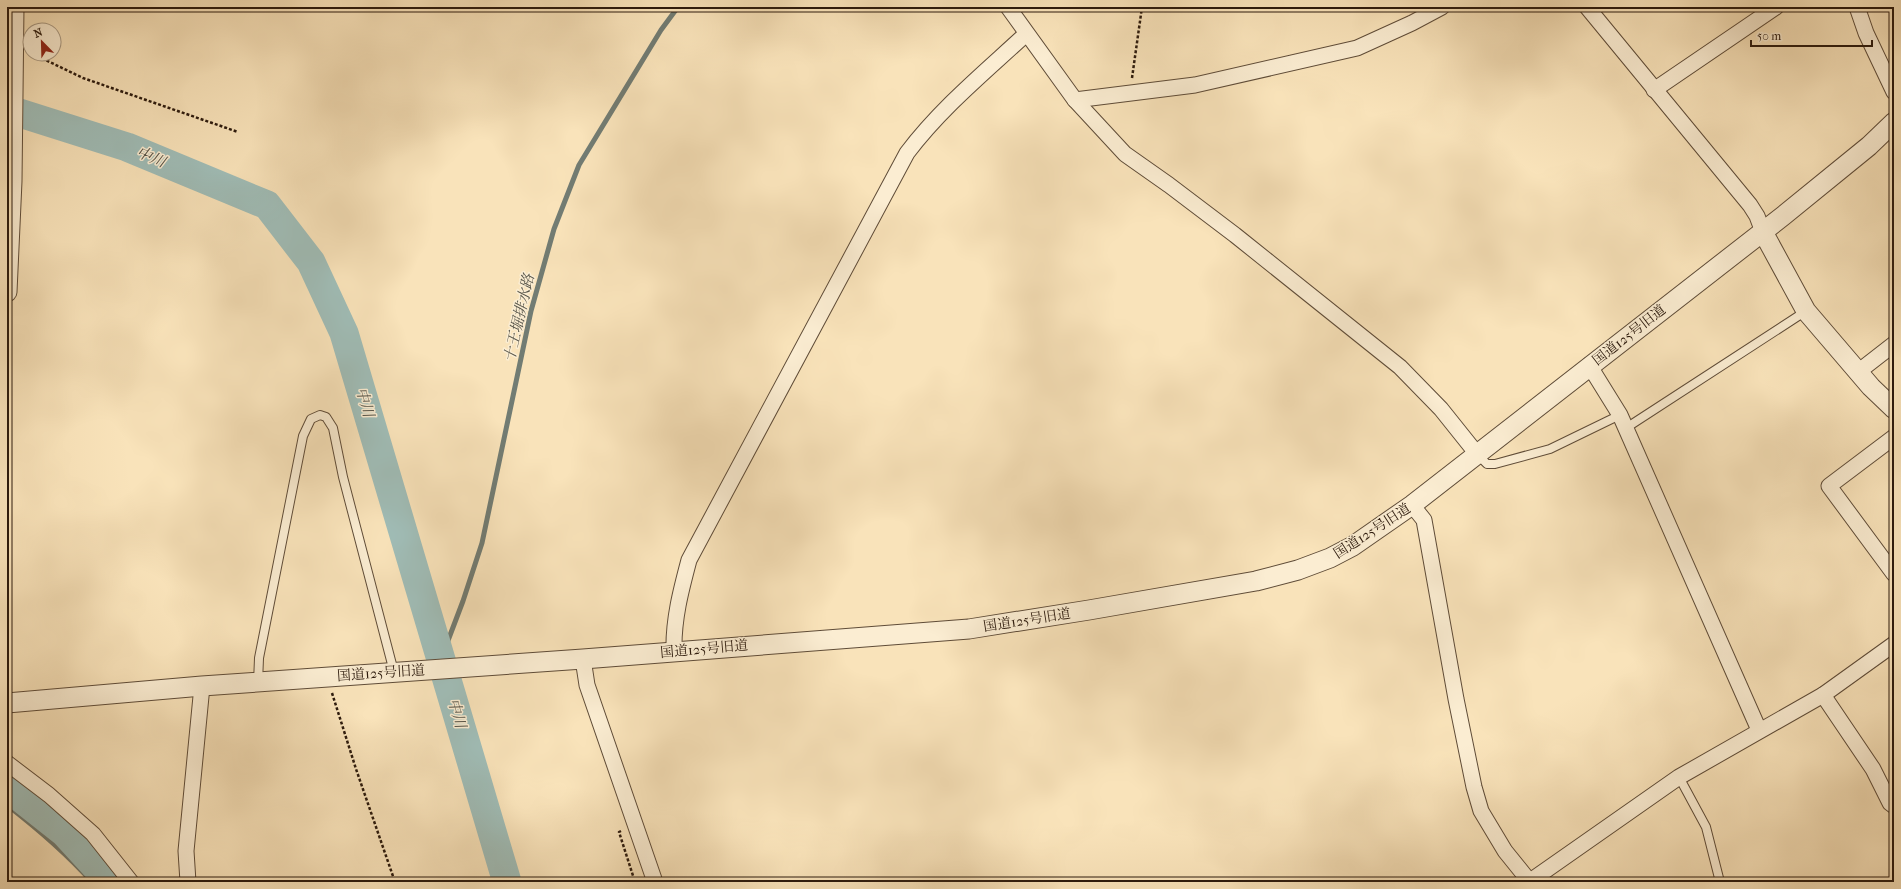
<svg xmlns="http://www.w3.org/2000/svg" width="1901" height="889" viewBox="0 0 1901 889" font-family="'IM FELL French Canon','Noto Serif JP',serif">
	<style>
		.lines { fill: none; stroke-linecap: round; stroke-linejoin: round }
		.stream { stroke: #727c73; stroke-width: 5 }
		.river { stroke: #a0bdb7; stroke-width: 29 }
		.service-casing { stroke: #5f4c38; stroke-width: 10 }
		.minor-casing { stroke: #5f4c38; stroke-width: 17 }
		.tertiary-casing { stroke: #5f4c38; stroke-width: 21 }
		.path { stroke: #2c1a0d; stroke-width: 2.5; stroke-dasharray: 3 2; stroke-linecap: butt }
		.service { stroke: #fbedd2; stroke-width: 8 }
		.minor { stroke: #fbedd2; stroke-width: 15 }
		.tertiary { stroke: #fbedd2; stroke-width: 19 }
		.labels { text-anchor: middle; dominant-baseline: central; stroke-width: 3; stroke-linejoin: round; paint-order: stroke }
		.street-label { font-size: 14px; fill: #2c1a0d; stroke: #fbedd2 }
		.water-label { font-size: 15px; font-style: italic; fill: #555348; stroke: #fbedd2 }
	</style>
	<rect width="100%" height="100%" fill="#f9e3ba"/>
	<filter id="stains"><feTurbulence type="fractalNoise" baseFrequency=".005" numOctaves="4"/><feColorMatrix values="0 0 0 0 .2 0 0 0 0 .09 0 0 0 0 .02 0 0 0 .5 -.17"/></filter>
	<radialGradient id="worn" r=".72"><stop offset=".6" stop-color="#630" stop-opacity="0"/><stop offset="1" stop-color="#630" stop-opacity=".3"/></radialGradient>
	<g class="lines">
		<g class="stream">
			<path d="M441 659 463 601 482 543 531 311 554 229 579 165 661 30 678 7"/>
			<path d="M7 805C38 829 66 853 92 882"/>
		</g>
		<g class="river">
			<path d="M7 109 127 147 267 205 311 262 344 333 507 882"/>
			<path d="M7 787 64 832 110 882"/>
		</g>
		<g class="service-casing">
			<g id="service">
				<path d="M1626 428 1806 311"/>
				<path d="M1477 454 1487 464H1495L1550 449 1620 415"/>
				<path d="M258 683 259 658 303 436 311 419 320 415 326 417 333 428 343 477 394 672"/>
				<path d="M1679 777 1706 827 1720 882"/>
			</g>
		</g>
		<g class="minor-casing">
			<g id="minor">
				<path d="M1008 7 1075 100 1125 154 1169 185 1235 235 1400 367 1441 409 1477 454"/>
				<path d="M1587 7 1750 205 1757 216 1763 232"/>
				<path d="M1857 7 1866 33 1894 92"/>
				<path d="M1654 90 1776 7"/>
				<path d="M1075 100 1195 85 1357 48 1412 23 1442 7"/>
				<path d="M1589 365 1620 415 1759 730"/>
				<path d="M1858 372 1894 344"/>
				<path d="M1894 437 1829 486 1894 574"/>
				<path d="M1412 505 1424 520 1456 699 1474 787 1481 811 1505 851 1530 882"/>
				<path d="M674 652C673 620 681 590 689 560L907 153C941 108 985 72 1026 34"/>
				<path d="M583 659 587 685 655 882"/>
				<path d="M1823 695 1873 769 1890 803 1894 806"/>
				<path d="M7 763 49 795 93 834 131 882"/>
				<path d="M188 882 186 851 202 686"/>
				<path d="M1529 882 1679 777 1823 695 1894 644"/>
			</g>
		</g>
		<g class="tertiary-casing">
			<g id="tertiary">
				<path d="M1763 232 1806 311 1871 387 1894 409"/>
				<path d="M7 292 12 181 14 7"/>
				<path d="M7 703 202 686 583 659 969 629 1089 610 1256 581 1298 570 1330 558 1353 546 1412 505 1783 216 1869 146 1894 122"/>
			</g>
		</g>
		<g class="path">
			<path d="M33 54 83 78 238 132"/>
			<path d="M1132 78 1142 7"/>
			<path d="M332 693 356 769 395 882"/>
			<path d="M621 831 619 832 635 882"/>
		</g>
		<use href="#service" class="service"/>
		<use href="#minor" class="minor"/>
		<use href="#tertiary" class="tertiary"/>
	</g>
	<g class="labels">
		<g class="street-label">
			<text transform="translate(1629 335) rotate(-38)">国道125号旧道</text>
			<text transform="translate(1372 531) rotate(-33)">国道125号旧道</text>
			<text transform="translate(1027 620) rotate(-9)">国道125号旧道</text>
			<text transform="translate(704 649) rotate(-5)">国道125号旧道</text>
			<text transform="translate(381 673) rotate(-4)">国道125号旧道</text>
		</g>
		<g class="water-label">
			<text transform="translate(151 157) rotate(23)">中川</text>
			<text transform="translate(519 318) rotate(-77)">十王堀排水路</text>
			<text transform="translate(365 402) rotate(74)">中川</text>
			<text transform="translate(457 713) rotate(74)">中川</text>
		</g>
	</g>
	<rect width="1901" height="889" fill="none" stroke="#f9e3ba" stroke-width="24"/>
	<rect x="8" y="8" width="1885" height="873" fill="none" stroke="#2c1a0d" stroke-width="2"/>
	<rect x="12" y="12" width="1877" height="865" fill="none" stroke="#2c1a0d"/>
	<g transform="translate(42 42) rotate(337)"><circle r="19" fill="#fbedd2" stroke="#a89983"/>
	<path d="M0-3L7 15L0 10L-7 15Z" fill="#8f2418"/>
	<text y="-6" font-size="11" font-weight="bold" text-anchor="middle" fill="#2c1a0d">N</text>
	</g>
	<path d="M1751 40v6h121v-6" fill="none" stroke="#2c1a0d" stroke-width="2"/>
	<text x="1757" y="40" font-size="12" fill="#2c1a0d" stroke="#fbedd2" stroke-width="3" paint-order="stroke">50 m</text>
	<rect width="100%" height="100%" filter="url(#stains)"/>
	<rect width="100%" height="100%" fill="url(#worn)"/>
</svg>
